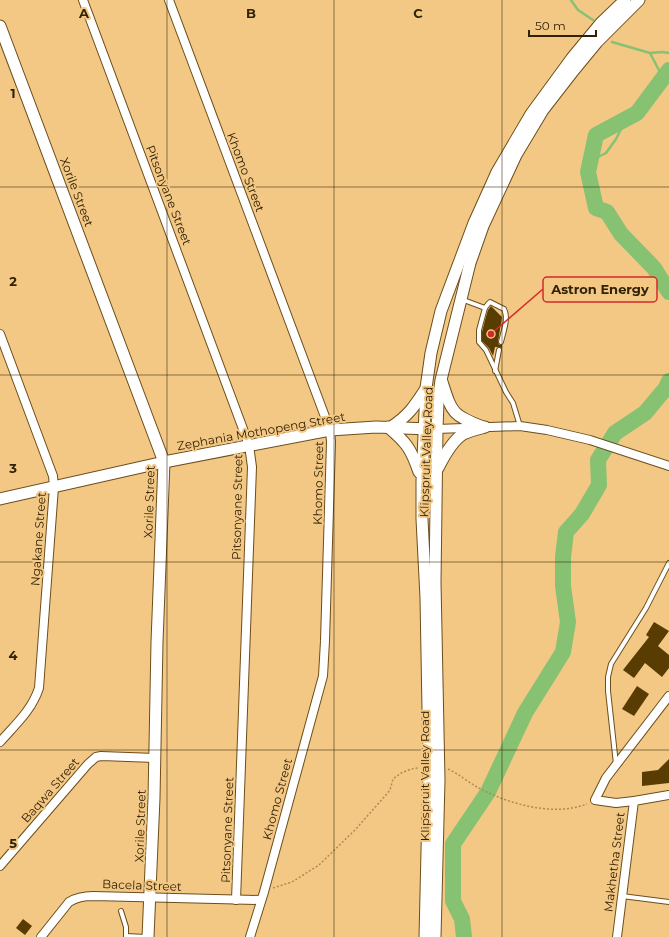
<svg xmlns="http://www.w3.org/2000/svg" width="669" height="937" viewBox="0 0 669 937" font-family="Montserrat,sans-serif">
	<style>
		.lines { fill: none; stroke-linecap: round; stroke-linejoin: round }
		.stream { stroke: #87c172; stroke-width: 2.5 }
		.river { stroke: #87c172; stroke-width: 16 }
		.building { fill: #593c02 }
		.lane-casing { stroke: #6c4e1b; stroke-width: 6 }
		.street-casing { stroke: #6c4e1b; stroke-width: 10 }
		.secondary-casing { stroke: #6c4e1b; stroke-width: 13 }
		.path { stroke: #ac8b56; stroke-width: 1.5; stroke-dasharray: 2 2; stroke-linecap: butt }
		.lane { stroke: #fff; stroke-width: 4 }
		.street { stroke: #fff; stroke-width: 8 }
		.secondary { stroke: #fff; stroke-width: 11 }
		.grid { fill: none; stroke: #312105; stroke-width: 1; stroke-opacity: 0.55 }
		.labels { text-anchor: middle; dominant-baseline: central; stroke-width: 4; stroke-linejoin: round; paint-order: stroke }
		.street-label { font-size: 12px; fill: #312105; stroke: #f3c885 }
		.grid-label { font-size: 13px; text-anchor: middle; font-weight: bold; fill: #312105; stroke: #f3c885; stroke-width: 4; stroke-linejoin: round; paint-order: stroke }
		.leader { fill: none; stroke: #d62828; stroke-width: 1.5 }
		.callout-dot { fill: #d62828; stroke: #f3c885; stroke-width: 1.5 }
		.callout { fill: #f3c885; stroke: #d62828; stroke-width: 1.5 }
		.callout-label { font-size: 13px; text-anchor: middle; font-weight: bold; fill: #312105 }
	</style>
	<rect width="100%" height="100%" fill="#f3c885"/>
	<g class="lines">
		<g class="stream">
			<path d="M571 0 578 10 593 20"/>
			<path d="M612 42 650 53 662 52 669 53"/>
			<path d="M650 53 663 78"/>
			<path d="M590 161 606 153 616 139 626 119"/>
		</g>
		<g class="river">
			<path d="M669 70 637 113 596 135 588 172 596 208 607 212 621 234 654 268 669 292"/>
			<path d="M464 937 462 919 453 901V844L488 792 525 713 563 652 568 622 563 586V557L566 532 582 514 599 485 598 460 615 433 645 413 666 388 669 381"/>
		</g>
	</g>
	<g class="building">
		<path d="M491 306 502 317 498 342 499 345H502V349L500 347H495L493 356 489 348 482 341V332L485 320 488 310Z"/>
		<path d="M654 622 669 631 658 646 669 655V668L662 677 645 663 634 678 623 670 649 637 646 635Z"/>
		<path d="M637 686 649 694 634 716 622 709Z"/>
		<path d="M669 759V783L642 786V772L658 770Z"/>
		<path d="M23 919 32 926 25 935 16 928Z"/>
	</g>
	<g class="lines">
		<g class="lane-casing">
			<g id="lane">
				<path d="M461 299 485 308 479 330V342L486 350 506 392 513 403 520 426"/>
				<path d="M485 308 488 304 490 302 504 309C509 319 503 332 501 342"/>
				<path d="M495 371 499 350"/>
				<path d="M616 764 608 691V677L611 664 646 608 669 563"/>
				<path d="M622 896 669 902"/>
				<path d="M121 911 126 927V937"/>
				<path d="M126 936 146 937"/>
			</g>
		</g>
		<g class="street-casing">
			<g id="street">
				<path d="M83 0 249 445 252 467 236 900"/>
				<path d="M169 0 330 430 331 442 325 641 323 676 264 892 250 937"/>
				<path d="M0 334 53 476 54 487 39 688C32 710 15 725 0 742"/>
				<path d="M437 429 520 426 547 430 590 440 669 466"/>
				<path d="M634 801 616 803 595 800 606 778 669 696"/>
				<path d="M0 866 88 764 96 757 101 756 155 758"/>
				<path d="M41 937 69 902C77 897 84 896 93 896L261 900"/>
				<path d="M617 937 634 801 669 795"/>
			</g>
		</g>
		<g class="secondary-casing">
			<g id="secondary">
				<path d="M0 26 164 462 157 642 154 798 148 937"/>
				<path d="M442 382C452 413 452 415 483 427"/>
				<path d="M388 427C407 443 411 449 419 472"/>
				<path d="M391 427C408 416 414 407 425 390"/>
				<path d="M438 468C444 456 452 441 463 434 470 431 478 429 485 427"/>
				<path d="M0 499 164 462 330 430 376 427 430 429"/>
				<path d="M425 937 429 765 426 598 422 519V481L426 388 431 353 441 311 474 223 497 172 531 114 572 58 601 23 625 0"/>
				<path d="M435 937 439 780 435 582 437 429 438 402 441 380 470 263 483 226 516 155 543 110 574 70 597 42 639 0"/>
			</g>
		</g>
		<g class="path">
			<path d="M448 769C459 774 468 782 477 787 508 804 553 817 587 804"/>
			<path d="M273 888 292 882 319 865 355 830 385 796 390 790 393 779 401 773 411 769 418 768"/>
		</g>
		<use href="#lane" class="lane"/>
		<use href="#street" class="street"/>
		<use href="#secondary" class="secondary"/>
	</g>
	<path class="grid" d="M167 0V937M334 0V937M502 0V937M0 187H669M0 375H669M0 562H669M0 750H669"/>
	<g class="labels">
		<g class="street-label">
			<text transform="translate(246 172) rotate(69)">Khomo Street</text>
			<text transform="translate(77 192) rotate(69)">Xorile Street</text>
			<text transform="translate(169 195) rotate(69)">Pitsonyane Street</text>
			<text transform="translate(261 431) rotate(-10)">Zephania Mothopeng Street</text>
			<text transform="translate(426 452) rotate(-88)">Klipspruit Valley Road</text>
			<text transform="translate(318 483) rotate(-89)">Khomo Street</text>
			<text transform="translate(149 502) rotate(-88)">Xorile Street</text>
			<text transform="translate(237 507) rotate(-89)">Pitsonyane Street</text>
			<text transform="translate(38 539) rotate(-86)">Ngakane Street</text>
			<text transform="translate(424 776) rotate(-90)">Klipspruit Valley Road</text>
			<text transform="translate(50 790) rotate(-49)">Baqwa Street</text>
			<text transform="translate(277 799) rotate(-75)">Khomo Street</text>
			<text transform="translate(140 826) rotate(-88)">Xorile Street</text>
			<text transform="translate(227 830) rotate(-88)">Pitsonyane Street</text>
			<text transform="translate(614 862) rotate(-83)">Makhetha Street</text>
			<text transform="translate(142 885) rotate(2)">Bacela Street</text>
		</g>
	</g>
	<g class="grid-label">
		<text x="84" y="18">A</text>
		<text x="251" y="18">B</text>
		<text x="418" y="18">C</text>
		<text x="13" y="98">1</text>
		<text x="13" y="286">2</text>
		<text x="13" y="473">3</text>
		<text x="13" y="660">4</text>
		<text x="13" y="848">5</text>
	</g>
	<path class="leader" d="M491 334L543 289"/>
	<circle class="callout-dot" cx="491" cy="334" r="4"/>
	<rect class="callout" x="543" y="277" width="114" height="25" rx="4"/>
	<g class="callout-label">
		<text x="600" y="294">Astron Energy</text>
	</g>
	<path d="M529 30v6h67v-6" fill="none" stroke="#312105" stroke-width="2"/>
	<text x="535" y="30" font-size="12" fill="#312105" stroke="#f3c885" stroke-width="3" paint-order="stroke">50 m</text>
</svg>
